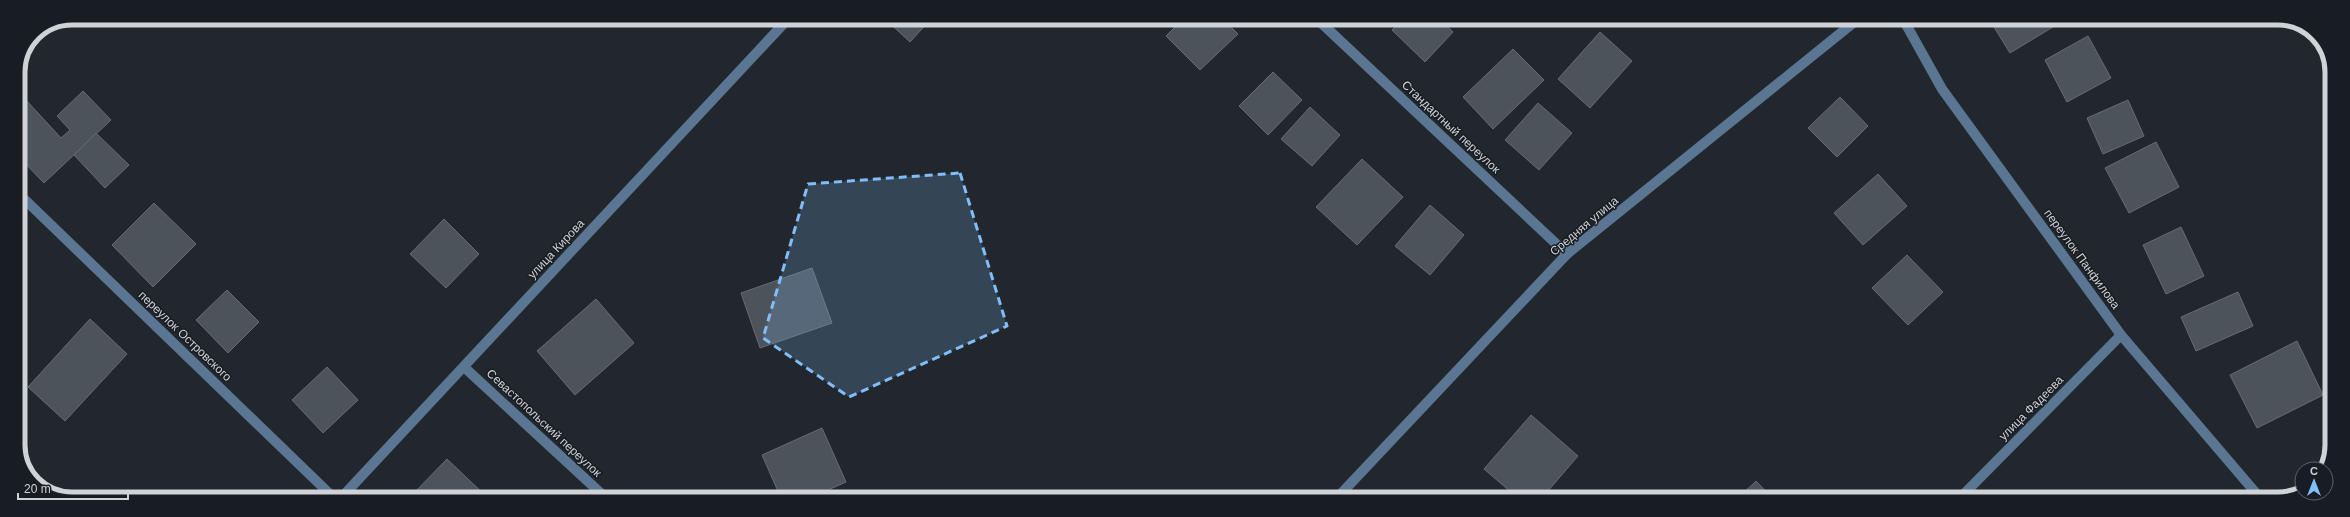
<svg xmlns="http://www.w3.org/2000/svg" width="2350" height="517" viewBox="0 0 2350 517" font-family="Helvetica,sans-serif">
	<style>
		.building { fill: #4d535a; stroke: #666c73 }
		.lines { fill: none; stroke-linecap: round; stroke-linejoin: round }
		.minor { stroke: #5a7693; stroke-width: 10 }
		.marked { fill: #81bdfa; fill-opacity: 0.2; stroke: #81bdfa; stroke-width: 3; stroke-dasharray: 8 5; stroke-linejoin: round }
		.labels { text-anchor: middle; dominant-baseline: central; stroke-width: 3; stroke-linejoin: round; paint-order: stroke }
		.street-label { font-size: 12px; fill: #cfd2d6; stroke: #181d23 }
		.rim { fill: none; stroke: #cfd2d6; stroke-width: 5 }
	</style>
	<rect width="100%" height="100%" fill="#21272d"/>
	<g class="building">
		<path d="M884 18H932L910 42Z"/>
		<path d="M1137 18H1151L1144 25Z"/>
		<path d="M1184 18 1223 19 1238 34 1200 70 1166 36Z"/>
		<path d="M1403 19H1439L1453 32 1425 62 1392 30Z"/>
		<path d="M1989 19H2066L2010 53Z"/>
		<path d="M1600 32 1632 61 1590 108 1558 79Z"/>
		<path d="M2088 36 2111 78 2067 102 2045 60Z"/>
		<path d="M1513 49 1544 80 1493 129 1463 97Z"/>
		<path d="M1273 72 1302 100 1268 135 1239 106Z"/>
		<path d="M83 91 111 120 44 183 18 156V107L26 100 61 138 70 130 57 116Z"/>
		<path d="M1840 97 1868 126 1837 157 1808 128Z"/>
		<path d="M2128 100 2144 136 2103 154 2087 118Z"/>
		<path d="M1538 103 1572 133 1539 170 1505 140Z"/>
		<path d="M1310 107 1340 135 1312 166 1281 139Z"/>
		<path d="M96 133 129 165 105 188 74 155Z"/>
		<path d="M2156 142 2179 187 2129 213 2105 168Z"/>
		<path d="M1362 159 1403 197 1357 245 1316 207Z"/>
		<path d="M1878 174 1907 206 1863 245 1834 213Z"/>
		<path d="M154 203 196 244 153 287 112 245Z"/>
		<path d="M1430 205 1464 235 1430 275 1395 246Z"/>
		<path d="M444 219 479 254 446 288 410 254Z"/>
		<path d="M2181 227 2204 276 2166 294 2143 245Z"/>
		<path d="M1907 255 1943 292 1908 325 1872 288Z"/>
		<path d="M812 268 832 323 760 348 741 293Z"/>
		<path d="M227 290 259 322 228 353 196 320Z"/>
		<path d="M2238 292 2253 326 2196 351 2181 317Z"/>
		<path d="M596 299 634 343 575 395 537 351Z"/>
		<path d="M90 319 127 354 65 421 28 387Z"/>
		<path d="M2297 341 2323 395 2257 428 2230 375Z"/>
		<path d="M327 367 358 400 323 433 292 400Z"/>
		<path d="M1531 415 1578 456 1541 499H1519L1484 469Z"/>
		<path d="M822 428 846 482 810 498H781L762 455Z"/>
		<path d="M447 459 488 498 410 497Z"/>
		<path d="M1756 481 1773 499H1737Z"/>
		<path d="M191 493 196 498H186Z"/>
	</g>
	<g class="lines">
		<g class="minor">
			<path d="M1317 19 1567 254"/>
			<path d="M1903 19 1942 89 2121 335 2261 499"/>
			<path d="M18 193 334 498"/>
			<path d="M464 367 606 498"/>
			<path d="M341 498 789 18"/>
			<path d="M1336 499 1567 254 1858 19"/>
			<path d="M1959 499 2121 335"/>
		</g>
	</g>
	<path class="marked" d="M960 173 1007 326 849 397 763 338 808 184Z"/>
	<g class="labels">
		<g class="street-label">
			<text transform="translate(1451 127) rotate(43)">Стандартный переулок</text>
			<text transform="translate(1584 226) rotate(-40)">Средняя улица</text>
			<text transform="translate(556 249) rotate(-47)">улица Кирова</text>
			<text transform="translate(2082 259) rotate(54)">переулок Панфилова</text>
			<text transform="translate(185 336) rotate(44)">переулок Островского</text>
			<text transform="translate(2031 408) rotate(-45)">улица Фадеева</text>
			<text transform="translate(544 423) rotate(43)">Севастопольский переулок</text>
		</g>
	</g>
	<path d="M0 0H2350V517H0ZM72 25H2278A47 47 0 0 1 2325 72V445A47 47 0 0 1 2278 492H72A47 47 0 0 1 25 445V72A47 47 0 0 1 72 25Z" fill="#181d23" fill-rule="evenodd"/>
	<path class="rim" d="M72 25H2278A47 47 0 0 1 2325 72V445A47 47 0 0 1 2278 492H72A47 47 0 0 1 25 445V72A47 47 0 0 1 72 25Z"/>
	<g transform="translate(2314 481)"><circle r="19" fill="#181d23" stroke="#61656b"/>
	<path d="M0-3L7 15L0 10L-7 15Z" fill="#81bdfa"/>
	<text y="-6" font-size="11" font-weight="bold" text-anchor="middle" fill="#cfd2d6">С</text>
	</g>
	<path d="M18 493v6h110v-6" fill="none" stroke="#cfd2d6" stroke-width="2"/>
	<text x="24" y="493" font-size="12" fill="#cfd2d6" stroke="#181d23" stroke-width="3" paint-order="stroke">20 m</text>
</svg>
